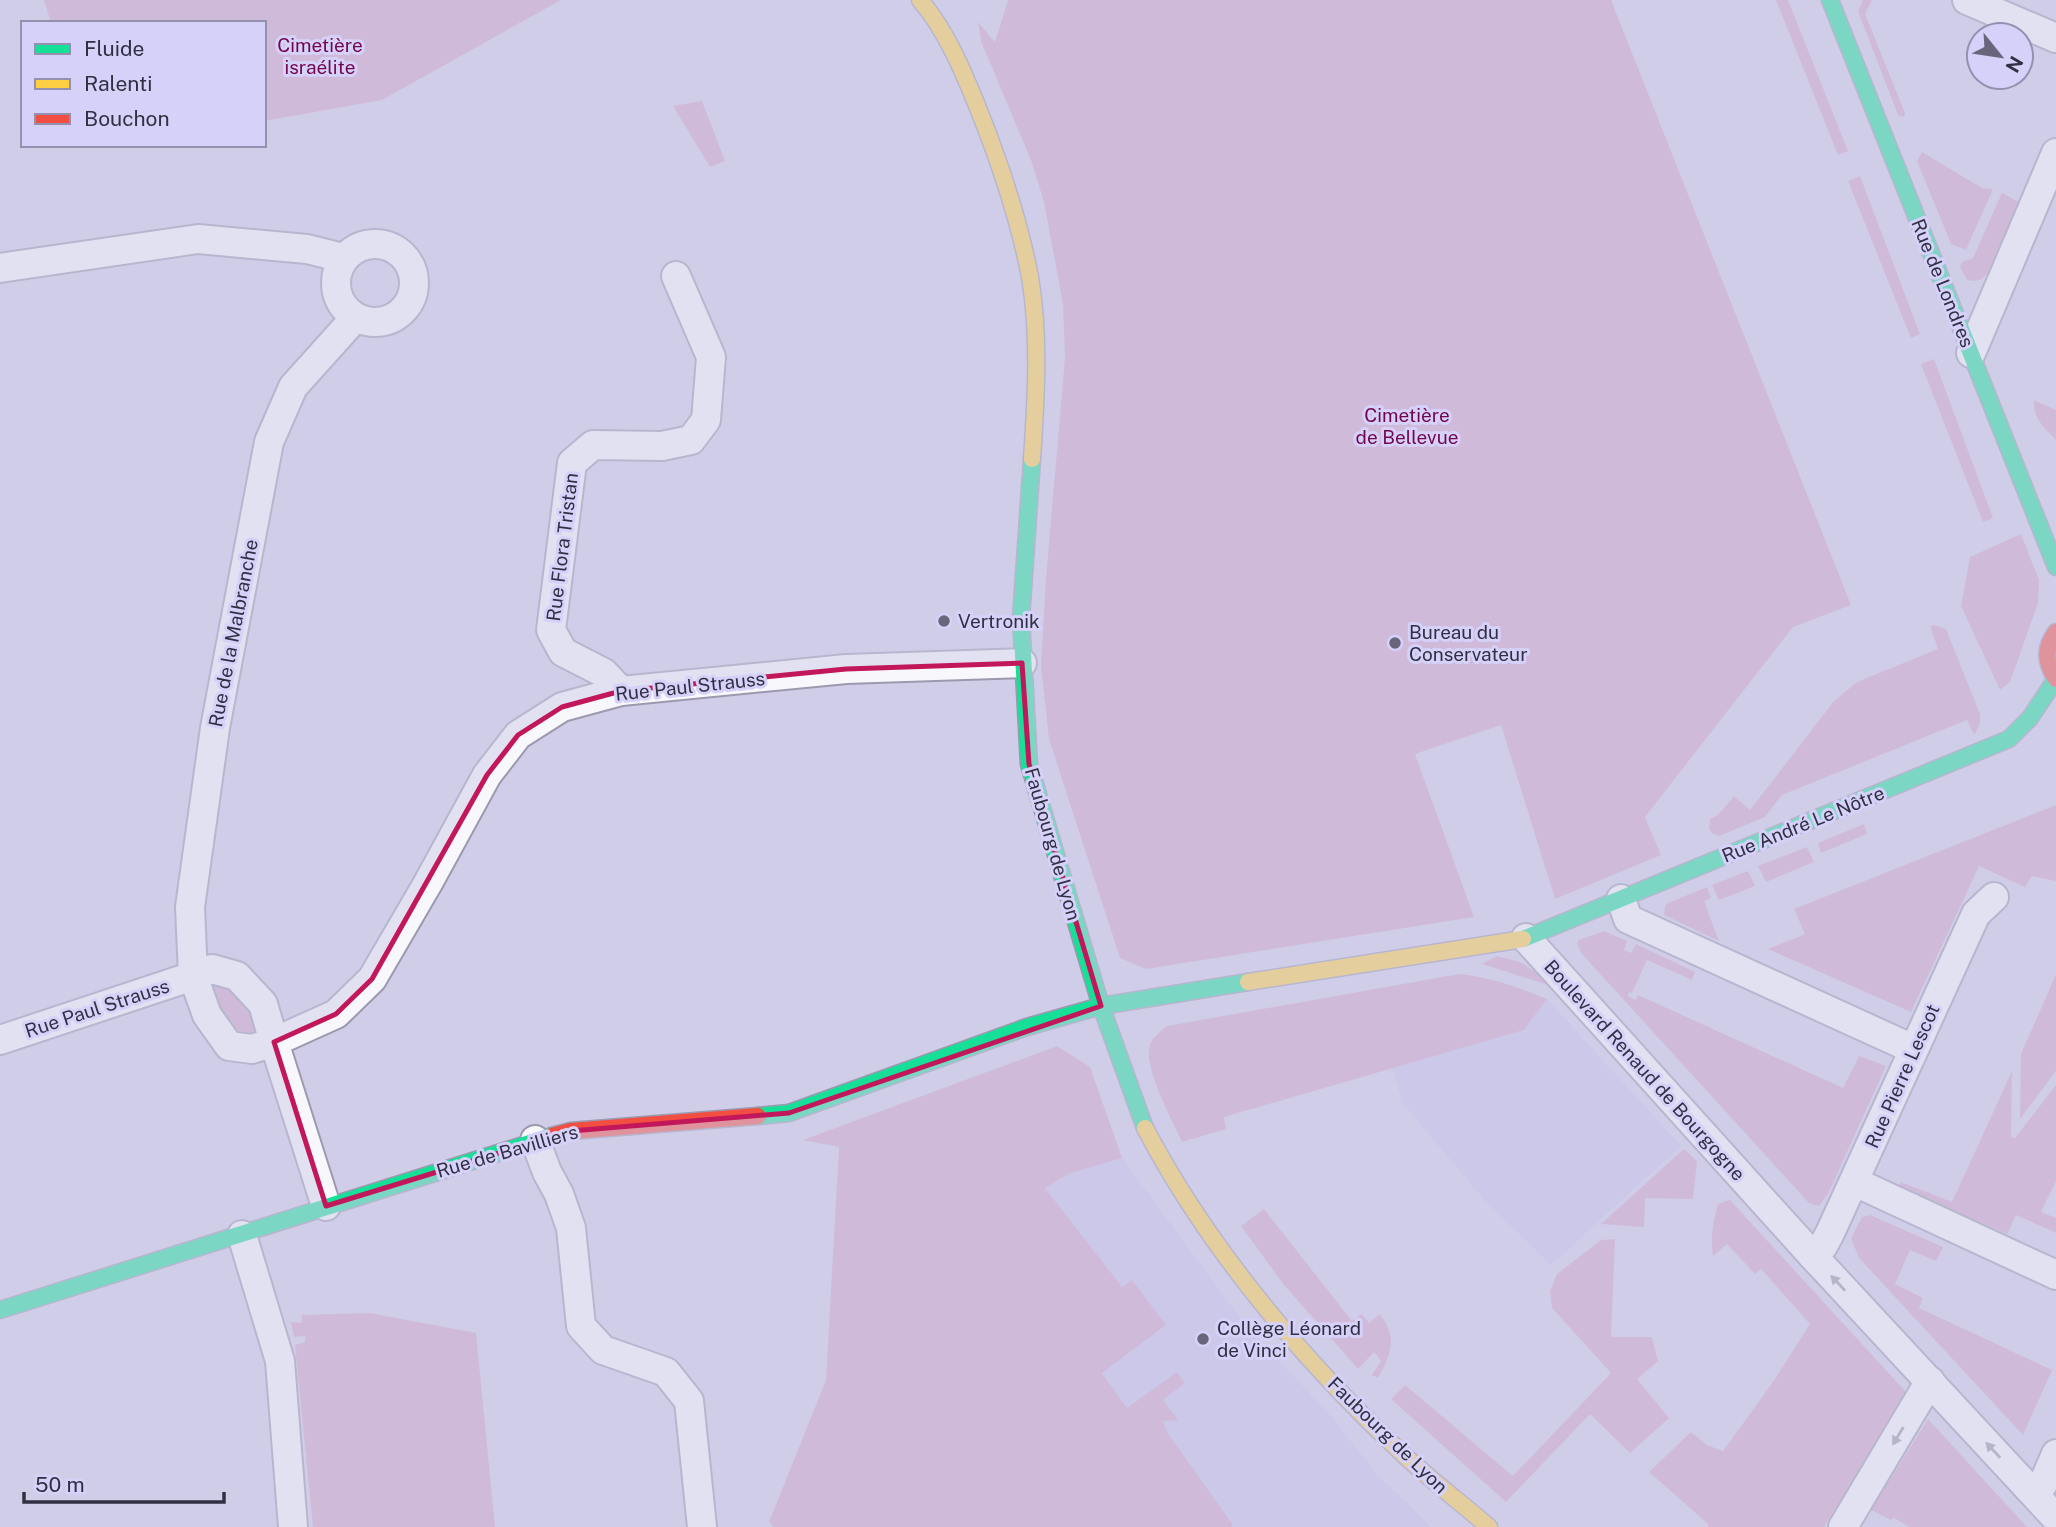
<svg xmlns="http://www.w3.org/2000/svg" width="2056" height="1527" viewBox="0 0 2056 1527" font-family="'Public Sans',sans-serif">
	<style>
		.built { fill: #c6c1ec }
		.green { fill: #cea5c5 }
		.lines { fill: none; stroke-linecap: round; stroke-linejoin: round }
		.street-casing { stroke: #9c99af; stroke-width: 32 }
		.fast-casing { stroke: #9c99af; stroke-width: 19 }
		.slow-casing { stroke: #9c99af; stroke-width: 19 }
		.jam-casing { stroke: #9c99af; stroke-width: 19 }
		.street { stroke: #f8f8fc; stroke-width: 28 }
		.fast { stroke: #16e098; stroke-width: 16 }
		.slow { stroke: #ffcf43; stroke-width: 16 }
		.jam { stroke: #f24e42; stroke-width: 16 }
		.oneway { fill: #94949f }
		.marked { fill: none; stroke: #c2185b; stroke-width: 5; stroke-linejoin: round }
		.poi-dot { fill: #69667c; stroke: #d5d1f9; stroke-width: 2.5 }
		.labels { text-anchor: middle; dominant-baseline: central; stroke-width: 6; stroke-linejoin: round; paint-order: stroke }
		.park-label { font-size: 19px; fill: #73054a; stroke: #d5d1f9 }
		.street-label { font-size: 19px; fill: #312f42; stroke: #d5d1f9 }
		.poi-label { font-size: 19px; fill: #312f42; stroke: #d5d1f9; text-anchor: start }
	</style>
	<rect width="100%" height="100%" fill="#d0cde9"/>
	<g class="built">
		<path d="M1547 999 1681 1146 1551 1265 1487 1203 1403 1104 1392 1068 1524 1030Z"/>
		<path d="M1122 1158 1244 1323 1332 1417 1377 1474 1431 1527H1174L1127 1408 1102 1372 1165 1325 1132 1280 1122 1288 1045 1188 1068 1174Z"/>
	</g>
	<g class="green">
		<path d="M44 0H561L382 100 264 121V23H51Z"/>
		<path d="M1008 0H1611L1851 605 1793 627 1645 817 1661 855 1555 899 1501 725 1415 754 1474 917 1146 969 1120 958 1049 739 1041 666 1046 578 1065 358 1063 304 1044 202 1032 163 981 41 978 22 995 42Z"/>
		<path d="M1776 0H1788L1848 151 1838 155Z"/>
		<path d="M1863 0H1872L1865 14 1905 113 1904 117 1898 115 1858 11Z"/>
		<path d="M702 101 725 161 710 167 673 106Z"/>
		<path d="M1922 152 1982 188 1993 189 1966 250 1951 244 1917 161Z"/>
		<path d="M1860 176 1920 334 1911 338 1848 181Z"/>
		<path d="M2002 193 2019 202 1987 274C1980 281 1977 282 1967 280L1960 267 1962 262 1973 258Z"/>
		<path d="M1934 359 1993 518 1983 522 1921 364Z"/>
		<path d="M2034 400 2056 410V440C2044 427 2033 419 2034 400Z"/>
		<path d="M2021 534 2039 580 2038 603 2010 682 2000 690 1961 606 1970 557Z"/>
		<path d="M1934 625 1946 629 1980 714V724L1974 735 1967 720 1782 795 1765 817 1719 836 1713 834 1709 828 1710 819 1718 815 1734 796 1750 810 1834 701 1857 682 1938 649 1930 626Z"/>
		<path d="M2056 805V881L2032 876 2025 887 1979 866 1911 1012 1768 949 1805 934 1794 909Z"/>
		<path d="M1864 824 1867 834 1821 853 1818 843Z"/>
		<path d="M1807 847 1814 862 1766 882 1758 866Z"/>
		<path d="M1748 871 1755 886 1719 900 1712 885Z"/>
		<path d="M1707 887 1711 898 1704 901 1719 941 1664 915 1665 906 1668 903Z"/>
		<path d="M1604 931 1627 941 1624 950 1631 953 1636 944 1695 972 1692 980 1647 960 1632 993 1629 992 1628 996 1636 1000 1638 995 1843 1088 1859 1056 1886 1066 1828 1194 1819 1206 1809 1203 1581 953 1577 943 1579 940Z"/>
		<path d="M1497 956 1520 962 1549 980 1545 984 1482 964Z"/>
		<path d="M1459 974C1490 977 1518 987 1547 999L1524 1030 1224 1117 1226 1129 1182 1142C1173 1121 1140 1063 1151 1042 1154 1036 1162 1030 1167 1026Z"/>
		<path d="M2056 974V1071L2020 1119 2021 1054Z"/>
		<path d="M219 982 230 987 256 1014 257 1033 249 1037C229 1027 217 1009 213 988Z"/>
		<path d="M1057 1046 1090 1067 1122 1158 1068 1174 1045 1188 1122 1287 1132 1280 1166 1325 1102 1373 1127 1408 1177 1372 1185 1383 1163 1400 1178 1420 1163 1421 1167 1432 1233 1525 1231 1527H774L769 1522 826 1380 839 1147 803 1140Z"/>
		<path d="M2012 1071 2011 1137 2015 1138 2056 1085V1181L2041 1212 2056 1218V1233L2016 1215 2007 1234 1898 1188 1901 1182 1952 1202Z"/>
		<path d="M1684 1149 1697 1161 1693 1199 1645 1198 1644 1227 1601 1224Z"/>
		<path d="M1730 1200 1906 1392 1824 1527H1708V1524L1649 1472 1691 1432 1707 1445 1723 1451 1773 1382 1810 1324 1761 1269 1755 1274 1727 1244 1713 1256C1710 1238 1713 1222 1718 1204Z"/>
		<path d="M1264 1209 1352 1321 1362 1314 1369 1323 1380 1314C1398 1339 1391 1354 1378 1378L1372 1375 1381 1361 1374 1352 1358 1369 1284 1285 1241 1226Z"/>
		<path d="M1870 1215 1943 1247 1936 1261 1910 1250 1895 1284 1923 1298 1919 1308 2052 1370 2023 1435 1859 1258 1851 1238 1862 1217Z"/>
		<path d="M1615 1239 1611 1337H1652L1658 1361 1637 1379 1669 1418 1630 1453 1590 1414 1506 1502 1391 1399 1405 1385 1513 1476 1611 1373 1552 1308 1550 1291 1557 1274 1601 1240Z"/>
		<path d="M370 1313 476 1333 495 1527H313L295 1345 305 1342V1336L294 1337 291 1322 302 1323V1315Z"/>
		<path d="M1928 1419 2027 1527H1909L1894 1518 1891 1520 1871 1510Z"/>
	</g>
	<g class="lines">
		<g class="street-casing">
			<g id="street">
				<path d="M1967 0 2056 38"/>
				<circle cx="375" cy="283" r="39"/>
				<path d="M0 268 198 239 307 249 343 258"/>
				<path d="M1971 353 2056 153"/>
				<path d="M621 691 604 673 563 652 551 630 572 463 593 445 662 446 691 440 706 420 711 357 676 276"/>
				<path d="M1621 899 1628 919 1913 1049"/>
				<path d="M1526 938 1812 1255 2056 1518"/>
				<path d="M212 969 237 976 263 1004 274 1042 252 1049 229 1046 207 1015 193 976Z"/>
				<path d="M0 1040 193 976 190 907 215 728 269 442 293 387 355 318"/>
				<path d="M535 1140 547 1172 559 1194 571 1228 581 1326 603 1350 666 1372 689 1401 702 1527"/>
				<path d="M1855 1182 2056 1275"/>
				<path d="M326 1206 274 1042 336 1014 372 979 428 883 487 775 518 735 562 707 621 691 846 669 1022 663"/>
				<path d="M242 1235 280 1361 293 1527"/>
				<path d="M1812 1255 1823 1246 1830 1233 1976 914 1994 897"/>
				<path d="M2030 1490 2043 1484 2056 1454"/>
				<path d="M1843 1527 1930 1381"/>
			</g>
		</g>
		<g class="fast-casing">
			<g id="fast">
				<path d="M1830 0 2056 567"/>
				<path d="M1032 459 1021 618 1029 764 1101 1006 1145 1128"/>
				<path d="M1523 939 2009 739 2030 718 2056 679"/>
				<path d="M758 1116 789 1113 1027 1027 1101 1006 1248 982"/>
				<path d="M0 1310 552 1136"/>
			</g>
		</g>
		<g class="slow-casing">
			<g id="slow">
				<path d="M920 0C946 30 963 71 978 108 1000 163 1019 219 1030 277 1040 337 1036 399 1032 459"/>
				<path d="M1248 982 1523 939"/>
				<path d="M1145 1128C1208 1248 1305 1363 1404 1455 1431 1480 1461 1503 1489 1527"/>
			</g>
		</g>
		<g class="jam-casing">
			<g id="jam">
				<path d="M2056 632C2044 648 2045 662 2056 679"/>
				<path d="M552 1136 571 1131 758 1116"/>
			</g>
		</g>
		<use href="#street" class="street"/>
		<use href="#fast" class="fast"/>
		<use href="#slow" class="slow"/>
		<use href="#jam" class="jam"/>
	</g>
	<defs><path id="oneway-solid" d="M-6-.8H1V-3.2L6.5 0L1 3.2V.8H-6Z" transform="scale(1.75)"/></defs>
	<g class="oneway">
		<use href="#oneway-solid" transform="translate(1838 1283) rotate(-133)"/>
		<use href="#oneway-solid" transform="translate(1898 1436) rotate(121)"/>
		<use href="#oneway-solid" transform="translate(1993 1450) rotate(-133)"/>
	</g>
	<path d="M0 0H2056V1527H0ZM1022 663 1029 764 1101 1006 789 1113 571 1131 326 1206 274 1042 336 1014 372 979 487 775 518 735 562 707 621 691 846 669Z" fill="#d0cde9" fill-opacity=".55" fill-rule="evenodd"/>
	<path class="marked" d="M1022 663 1029 764 1101 1006 789 1113 571 1131 326 1206 274 1042 336 1014 372 979 487 775 518 735 562 707 621 691 846 669Z"/>
	<g class="poi-dot">
		<circle cx="944" cy="621" r="7"/>
		<circle cx="1395" cy="643" r="7"/>
		<circle cx="1203" cy="1339" r="7"/>
	</g>
	<g class="labels">
		<g class="park-label">
			<text x="320" y="45">Cimetière<tspan x="320" dy="22">israélite</tspan></text>
			<text x="1407" y="415">Cimetière<tspan x="1407" dy="22">de Bellevue</tspan></text>
		</g>
		<g class="street-label">
			<text transform="translate(1943 283) rotate(68)">Rue de Londres</text>
			<text transform="translate(562 547) rotate(-83)">Rue Flora Tristan</text>
			<text transform="translate(233 633) rotate(-79)">Rue de la Malbranche</text>
			<text transform="translate(690 686) rotate(-6)">Rue Paul Strauss</text>
			<text transform="translate(1803 824) rotate(-22)">Rue André Le Nôtre</text>
			<text transform="translate(1053 844) rotate(74)">Faubourg de Lyon</text>
			<text transform="translate(97 1008) rotate(-18)">Rue Paul Strauss</text>
			<text transform="translate(1645 1070) rotate(48)">Boulevard Renaud de Bourgogne</text>
			<text transform="translate(1902 1076) rotate(-66)">Rue Pierre Lescot</text>
			<text transform="translate(507 1151) rotate(-16)">Rue de Bavilliers</text>
			<text transform="translate(1388 1435) rotate(44)">Faubourg de Lyon</text>
		</g>
		<g class="poi-label">
			<text x="958" y="621">Vertronik</text>
			<text x="1409" y="632">Bureau du<tspan x="1409" dy="22">Conservateur</tspan></text>
			<text x="1217" y="1328">Collège Léonard<tspan x="1217" dy="22">de Vinci</tspan></text>
		</g>
	</g>
	<rect x="21" y="21" width="245" height="126" fill="#d5d1f9" stroke="#9390b0" stroke-width="2"/>
	<rect x="35" y="44" width="35" height="10" fill="#16e098" stroke="#9390b0" stroke-width="2"/>
	<text x="84" y="56" font-size="21" fill="#312f42">Fluide</text>
	<rect x="35" y="79" width="35" height="10" fill="#ffcf43" stroke="#9390b0" stroke-width="2"/>
	<text x="84" y="91" font-size="21" fill="#312f42">Ralenti</text>
	<rect x="35" y="114" width="35" height="10" fill="#f24e42" stroke="#9390b0" stroke-width="2"/>
	<text x="84" y="126" font-size="21" fill="#312f42">Bouchon</text>
	<g transform="translate(2000 56) rotate(120)"><circle r="33" fill="#d5d1f9" stroke="#9390b0" stroke-width="2"/>
	<path d="M0-5L12 26L0 18L-12 26Z" fill="#69667c"/>
	<text y="-10" font-size="19" font-weight="bold" text-anchor="middle" fill="#312f42">N</text>
	</g>
	<path d="M24 1492v10h200v-10" fill="none" stroke="#312f42" stroke-width="3.5"/>
	<text x="35" y="1492" font-size="21" fill="#312f42" stroke="#d5d1f9" stroke-width="5" paint-order="stroke">50 m</text>
</svg>
